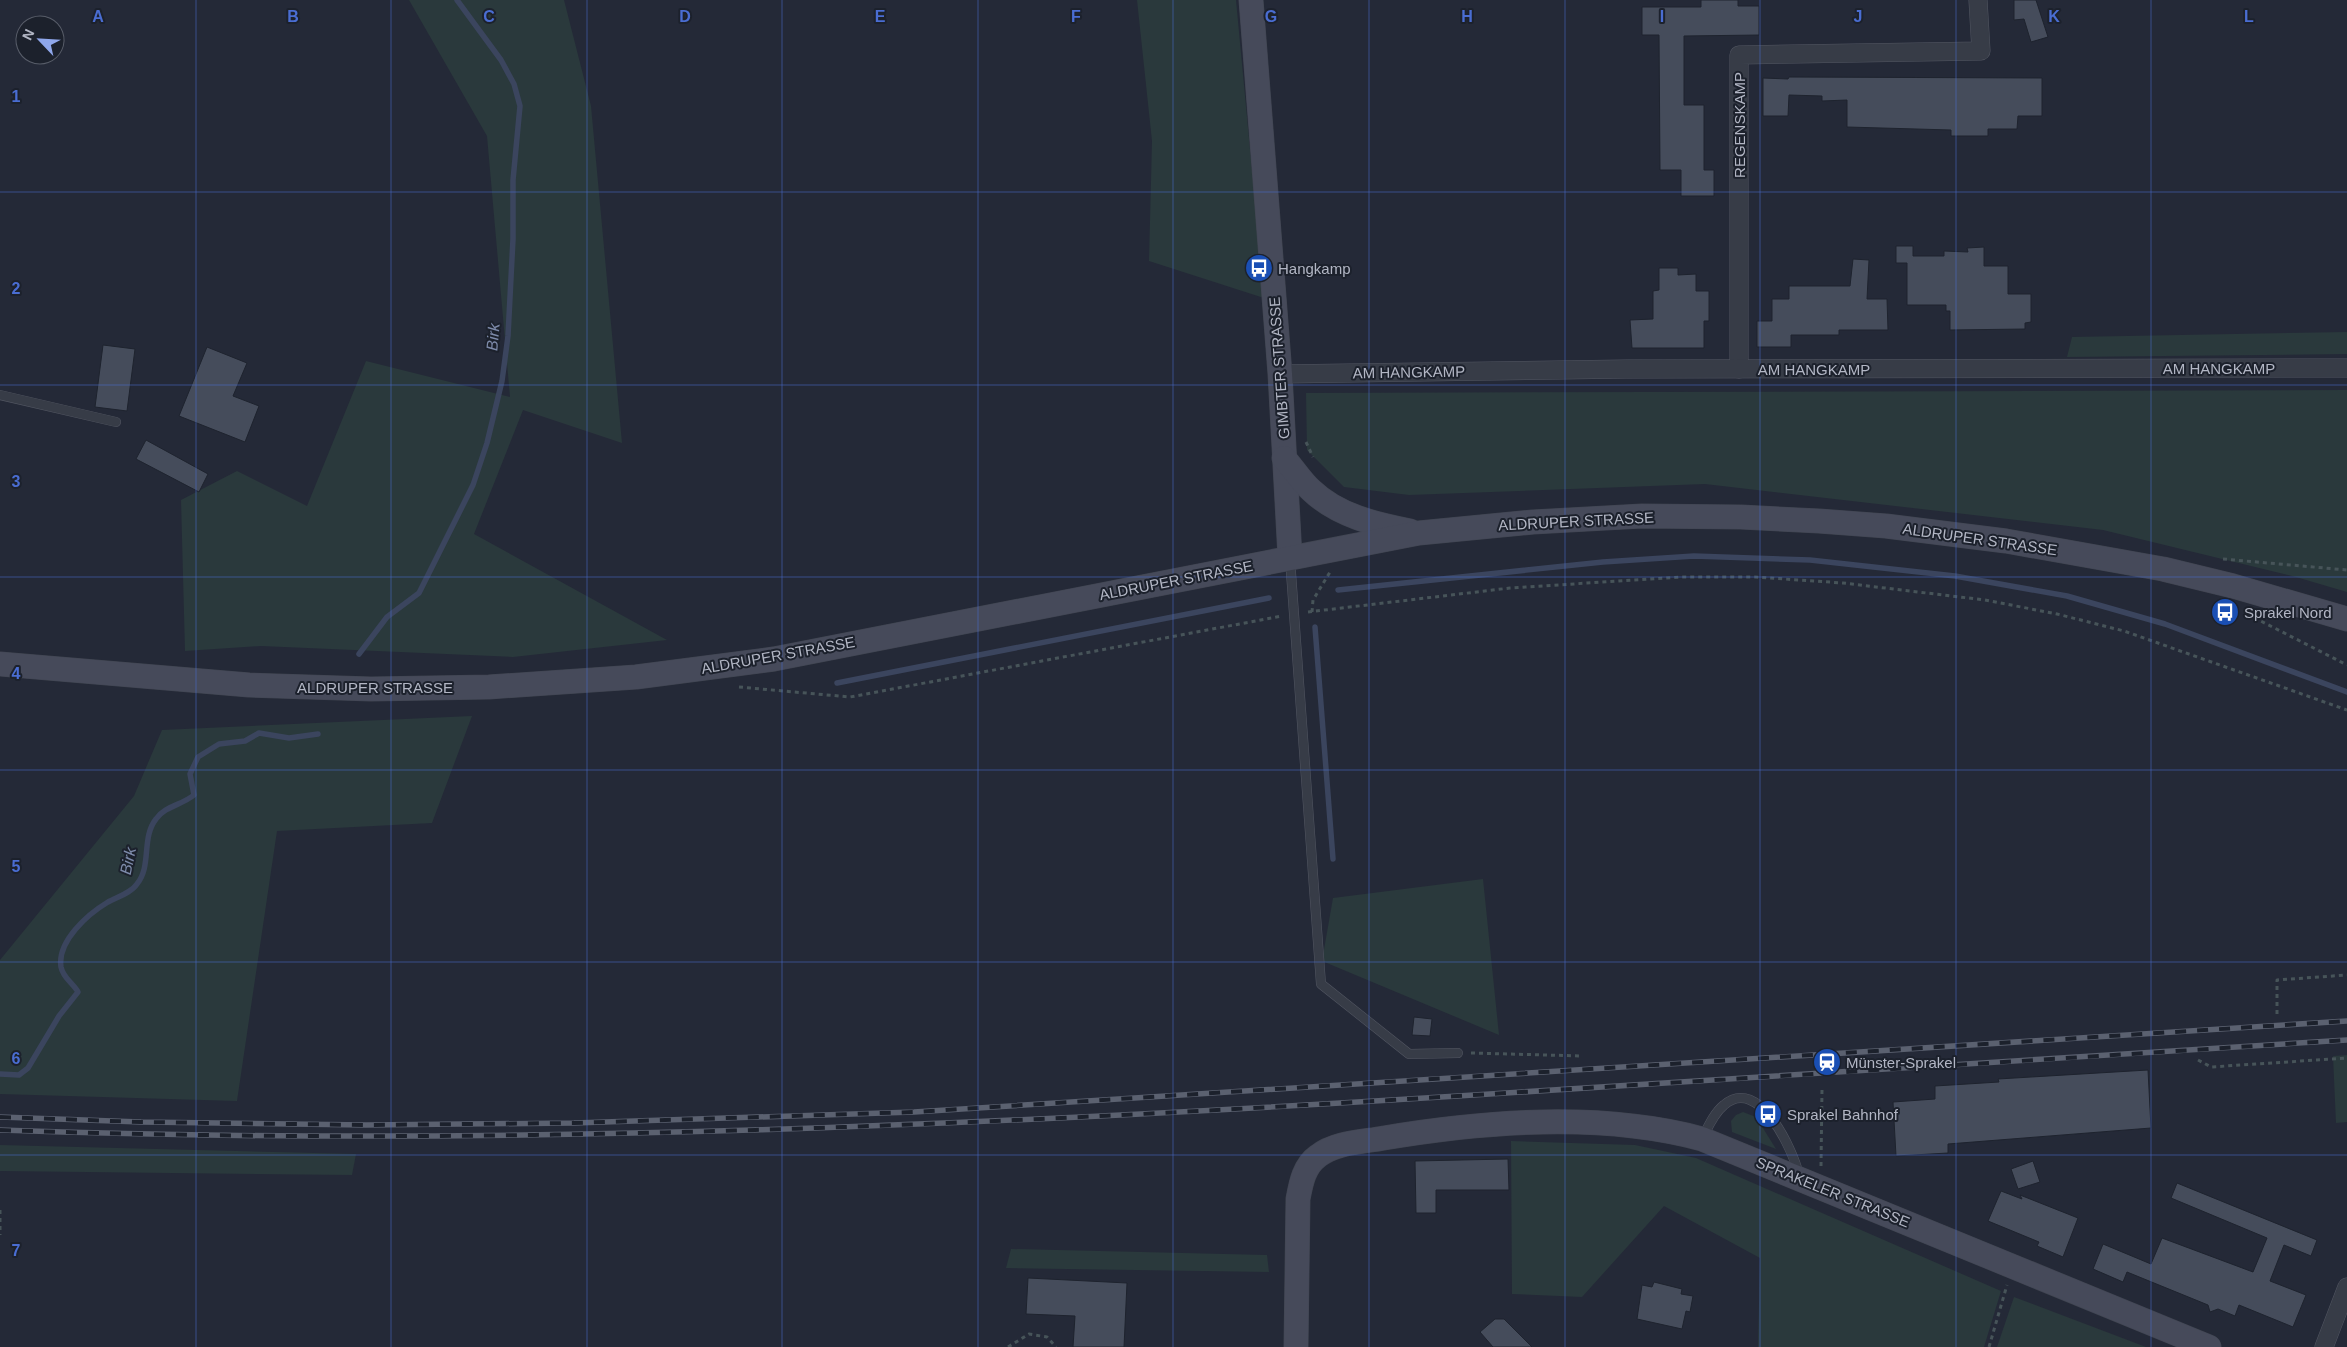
<svg xmlns="http://www.w3.org/2000/svg" width="2347" height="1347" viewBox="0 0 2347 1347" font-family="Arial,sans-serif">
	<style>
		.green { fill: #2a393c }
		.lines { fill: none; stroke-linecap: round; stroke-linejoin: round }
		.stream { stroke: #3b455e; stroke-width: 5.5 }
		.building { fill: #454c5b; stroke: #1e232e }
		.lane-casing { stroke: #525662; stroke-width: 10 }
		.street-casing { stroke: #525662; stroke-width: 19 }
		.secondary-casing { stroke: #404551; stroke-width: 25 }
		.path { stroke: #475459; stroke-width: 3; stroke-dasharray: 4 4; stroke-linecap: butt }
		.lane { stroke: #373c47; stroke-width: 9 }
		.street { stroke: #373c47; stroke-width: 18 }
		.secondary { stroke: #464a5a; stroke-width: 24 }
		.rail-casing { stroke: #5b6170; stroke-width: 5.5 }
		.rail { stroke: #1c212c; stroke-width: 4; stroke-dasharray: 11; stroke-linecap: butt }
		.grid { fill: none; stroke: #4a6dd2; stroke-width: 1; stroke-opacity: 0.55 }
		.labels { text-anchor: middle; dominant-baseline: central; stroke-width: 4; stroke-linejoin: round; paint-order: stroke }
		.street-label { font-size: 15px; fill: #b2b6c4; stroke: #1c212c }
		.poi-label { font-size: 15px; fill: #b2b6c4; stroke: #1c212c; text-anchor: start }
		.water-label { font-size: 16px; font-style: italic; fill: #7d8aa9; stroke: #1c212c }
		.grid-label { font-size: 16px; text-anchor: middle; font-weight: bold; fill: #4a6dd2; stroke: #1c212c; stroke-width: 4; stroke-linejoin: round; paint-order: stroke }
	</style>
	<rect width="100%" height="100%" fill="#242937"/>
	<g class="green">
		<path d="M409 0H564L591 106 622 443 523 410 474 534 667 640 513 657 261 646 185 651 181 500 237 471 307 506 366 361 510 397 487 136Z"/>
		<path d="M1137 0H1236L1264 298 1149 261 1152 141Z"/>
		<path d="M2347 332V354L2067 357 2072 337Z"/>
		<path d="M2347 390V592L2296 577 2103 530 1705 484 1409 495 1344 487 1307 450 1306 393Z"/>
		<path d="M472 716 432 823 277 831 237 1101 0 1094V960L134 796 162 730Z"/>
		<path d="M1483 879 1499 1035 1322 961 1333 898Z"/>
		<path d="M2347 1055V1122L2336 1123 2333 1056Z"/>
		<path d="M1743 1112 1756 1117 1776 1149 1732 1132 1731 1121 1736 1115Z"/>
		<path d="M1511 1141 1635 1145 1696 1158 2001 1291 1984 1347H1758L1760 1258 1664 1206 1582 1297 1512 1294Z"/>
		<path d="M0 1145 356 1154 352 1175 0 1171Z"/>
		<path d="M1011 1249 1267 1255 1269 1272 1006 1268Z"/>
		<path d="M2014 1297 2146 1347H1997Z"/>
	</g>
	<g class="lines">
		<g class="stream">
			<path d="M1338 590 1603 562 1694 556 1810 560 1955 576 2067 596 2165 624 2347 692"/>
			<path d="M1315 627 1333 859"/>
			<path d="M359 654 387 617 419 593 473 485 487 443 502 381 508 336 513 239V180L520 106 514 84 501 60 457 0"/>
			<path d="M837 683 1269 598"/>
			<path d="M0 1074 19 1075 28 1068 59 1016 78 992C73 983 63 978 61 967 57 941 88 914 108 902 117 897 131 893 137 884 152 866 141 838 156 819 165 806 182 805 194 795L190 774 198 757 219 744 245 741 259 733 289 738 318 734"/>
		</g>
	</g>
	<g class="building">
		<path d="M1701 0H1738V6H1759V35L1684 36V105H1704V170H1714V196H1681V170H1660L1659 35H1642V7H1701Z"/>
		<path d="M2014 0H2036L2048 37 2031 42 2024 19 2014 20Z"/>
		<path d="M1789 77 2042 78V116H2018L2017 129H1988V136H1951V130L1847 127V100L1822 101V96L1789 95 1788 116H1763V78L1788 79Z"/>
		<path d="M1896 246H1913V256H1944V251L1968 252 1967 248 1984 247V266H2008V294H2031V322L2025 323V329L1950 330V311H1946V305H1907V263H1896Z"/>
		<path d="M1853 259 1869 260 1867 299H1887L1888 330H1839V335H1791V347H1757V321H1772V299H1789V286H1850Z"/>
		<path d="M1659 268H1678V275L1696 274V291H1709V321H1704V348H1632L1630 320 1653 319V291L1659 290Z"/>
		<path d="M103 345 135 349 127 411 95 407Z"/>
		<path d="M207 347 247 363 233 396 259 406 245 442 179 416Z"/>
		<path d="M146 440 208 474 199 492 136 459Z"/>
		<path d="M1414 1017 1432 1019 1430 1036 1412 1035Z"/>
		<path d="M2148 1070 2151 1128 1948 1144V1153L1896 1156 1893 1102 1935 1099V1086L1999 1082 1998 1079Z"/>
		<path d="M1508 1159 1509 1190H1436V1213H1416L1415 1161Z"/>
		<path d="M2033 1161 2040 1182 2018 1189 2011 1169Z"/>
		<path d="M2177 1183 2317 1240 2311 1256 2284 1245 2270 1281 2306 1295 2293 1327 2239 1305 2235 1316 2218 1309 2210 1312 2208 1305 2127 1272 2123 1282 2093 1269 2103 1244 2151 1264 2162 1238 2253 1272 2267 1238 2171 1198Z"/>
		<path d="M2001 1191 2022 1199 2020 1195 2078 1218 2063 1257 2037 1246 2039 1242 1988 1221Z"/>
		<path d="M1028 1278 1127 1283 1124 1347H1073L1075 1316 1026 1314Z"/>
		<path d="M1654 1282 1682 1289 1681 1294 1693 1296 1690 1312 1686 1311 1682 1329 1637 1319 1642 1285 1652 1287Z"/>
		<path d="M1495 1319H1504L1532 1347H1493L1480 1332Z"/>
	</g>
	<g class="lines">
		<g class="lane-casing">
			<g id="lane">
				<path d="M0 395 116 422"/>
				<path d="M1290 559 1321 984 1409 1054 1458 1053"/>
				<path d="M1703 1137C1708 1127 1714 1113 1724 1105 1759 1075 1793 1150 1799 1175"/>
			</g>
		</g>
		<g class="street-casing">
			<g id="street">
				<path d="M1739 369V55L1981 51 1978 0"/>
				<path d="M1280 374 1627 369 2347 368"/>
				<path d="M2324 1347 2347 1287"/>
			</g>
		</g>
		<g class="secondary-casing">
			<g id="secondary">
				<path d="M1251 0 1280 374 1290 557"/>
				<path d="M1284 458C1293 468 1301 481 1311 490 1338 516 1375 524 1410 531"/>
				<path d="M0 664 249 685 371 689 489 687 636 677 774 659 1419 533 1533 522 1642 516 1741 517 1819 521 1886 526 2006 541 2163 569 2233 586 2347 619"/>
				<path d="M1296 1347 1298 1199C1301 1183 1304 1166 1318 1156 1336 1142 1363 1142 1384 1138 1486 1121 1601 1112 1702 1139L2209 1347"/>
			</g>
		</g>
		<g class="path">
			<path d="M1306 442 1313 457"/>
			<path d="M2223 559 2347 570"/>
			<path d="M1308 612 1510 588 1682 577H1755L1843 583 1985 600 2057 614 2124 631 2347 710"/>
			<path d="M1312 612 1313 600 1330 572"/>
			<path d="M2247 614 2347 665"/>
			<path d="M739 687 850 697 1282 616"/>
			<path d="M2277 1014V980L2347 975"/>
			<path d="M1471 1053 1583 1056"/>
			<path d="M2198 1060 2211 1067 2347 1058"/>
			<path d="M1821 1166 1822 1089"/>
			<path d="M0 1210V1235"/>
			<path d="M1008 1347 1029 1334 1047 1337 1056 1347"/>
			<path d="M1989 1347 2007 1285"/>
		</g>
		<use href="#lane" class="lane"/>
		<use href="#street" class="street"/>
		<use href="#secondary" class="secondary"/>
		<g class="rail-casing">
			<g id="rail">
				<path d="M0 1117 141 1122 366 1125 574 1123 914 1112 2347 1021"/>
				<path d="M0 1130C508 1148 1015 1124 1522 1092 1797 1075 2072 1058 2347 1040"/>
			</g>
		</g>
		<use href="#rail" class="rail"/>
	</g>
	<path class="grid" d="M196 0V1347M391 0V1347M587 0V1347M782 0V1347M978 0V1347M1173 0V1347M1369 0V1347M1565 0V1347M1760 0V1347M1956 0V1347M2151 0V1347M0 192H2347M0 385H2347M0 577H2347M0 770H2347M0 962H2347M0 1155H2347"/>
	<defs>
		<g id="bus-disc" transform="scale(1.4375)"><circle r="9.5" fill="#1a4fb4" stroke="#1c212c"/><path d="M-5-6H5V4H4V6H2V4H-2V6H-4V4H-5ZM-3.5-4V0h7V-4ZM-3.5 1.2v1.5H-2V1.2ZM2 1.2v1.5H3.5V1.2Z" fill="#fff"/></g>
		<g id="station-disc" transform="scale(1.4375)"><circle r="9.5" fill="#1a4fb4" stroke="#1c212c"/><path d="M-3-6H3Q5-6 5-4V2Q5 4 3 4L4.5 6H3L1.5 4h-3L-3 6H-4.5L-3 4Q-5 4-5 2V-4Q-5-6-3-6ZM-3.5-4v3h7v-3ZM-3.5 1v1.5H-2V1ZM2 1v1.5H3.5V1Z" fill="#fff"/></g>
	</defs>
	<g fill-rule="evenodd">
		<use href="#bus-disc" x="1259" y="268"/>
		<use href="#bus-disc" x="2225" y="612"/>
		<use href="#station-disc" x="1827" y="1062"/>
		<use href="#bus-disc" x="1768" y="1114"/>
	</g>
	<g class="labels">
		<g class="street-label">
			<text transform="translate(1739 125) rotate(-90)">REGENSKAMP</text>
			<text transform="translate(1279 368) rotate(-94)">GIMBTER STRASSE</text>
			<text x="2219" y="368">AM HANGKAMP</text>
			<text x="1814" y="369">AM HANGKAMP</text>
			<text transform="translate(1409 372) rotate(-1)">AM HANGKAMP</text>
			<text transform="translate(1576 521) rotate(-3)">ALDRUPER STRASSE</text>
			<text transform="translate(1980 539) rotate(8)">ALDRUPER STRASSE</text>
			<text transform="translate(1176 580) rotate(-11)">ALDRUPER STRASSE</text>
			<text transform="translate(778 655) rotate(-10)">ALDRUPER STRASSE</text>
			<text x="375" y="687">ALDRUPER STRASSE</text>
			<text transform="translate(1833 1192) rotate(22)">SPRAKELER STRASSE</text>
		</g>
		<g class="poi-label">
			<text x="1278" y="268">Hangkamp</text>
			<text x="2244" y="612">Sprakel Nord</text>
			<text x="1846" y="1062">Münster-Sprakel</text>
			<text x="1787" y="1114">Sprakel Bahnhof</text>
		</g>
		<g class="water-label">
			<text transform="translate(493 337) rotate(-85)">Birk</text>
			<text transform="translate(128 861) rotate(-78)">Birk</text>
		</g>
	</g>
	<g class="grid-label">
		<text x="98" y="22">A</text>
		<text x="293" y="22">B</text>
		<text x="489" y="22">C</text>
		<text x="685" y="22">D</text>
		<text x="880" y="22">E</text>
		<text x="1076" y="22">F</text>
		<text x="1271" y="22">G</text>
		<text x="1467" y="22">H</text>
		<text x="1662" y="22">I</text>
		<text x="1858" y="22">J</text>
		<text x="2054" y="22">K</text>
		<text x="2249" y="22">L</text>
		<text x="16" y="102">1</text>
		<text x="16" y="294">2</text>
		<text x="16" y="487">3</text>
		<text x="16" y="679">4</text>
		<text x="16" y="872">5</text>
		<text x="16" y="1064">6</text>
		<text x="16" y="1256">7</text>
	</g>
	<g transform="translate(40 40) rotate(295)"><circle r="24" fill="#1c212c" stroke="#585d69"/>
	<path d="M0-4L9 19L0 12L-9 19Z" fill="#8fa7eb"/>
	<text y="-8" font-size="14" font-weight="bold" text-anchor="middle" fill="#b2b6c4">N</text>
	</g>
</svg>
